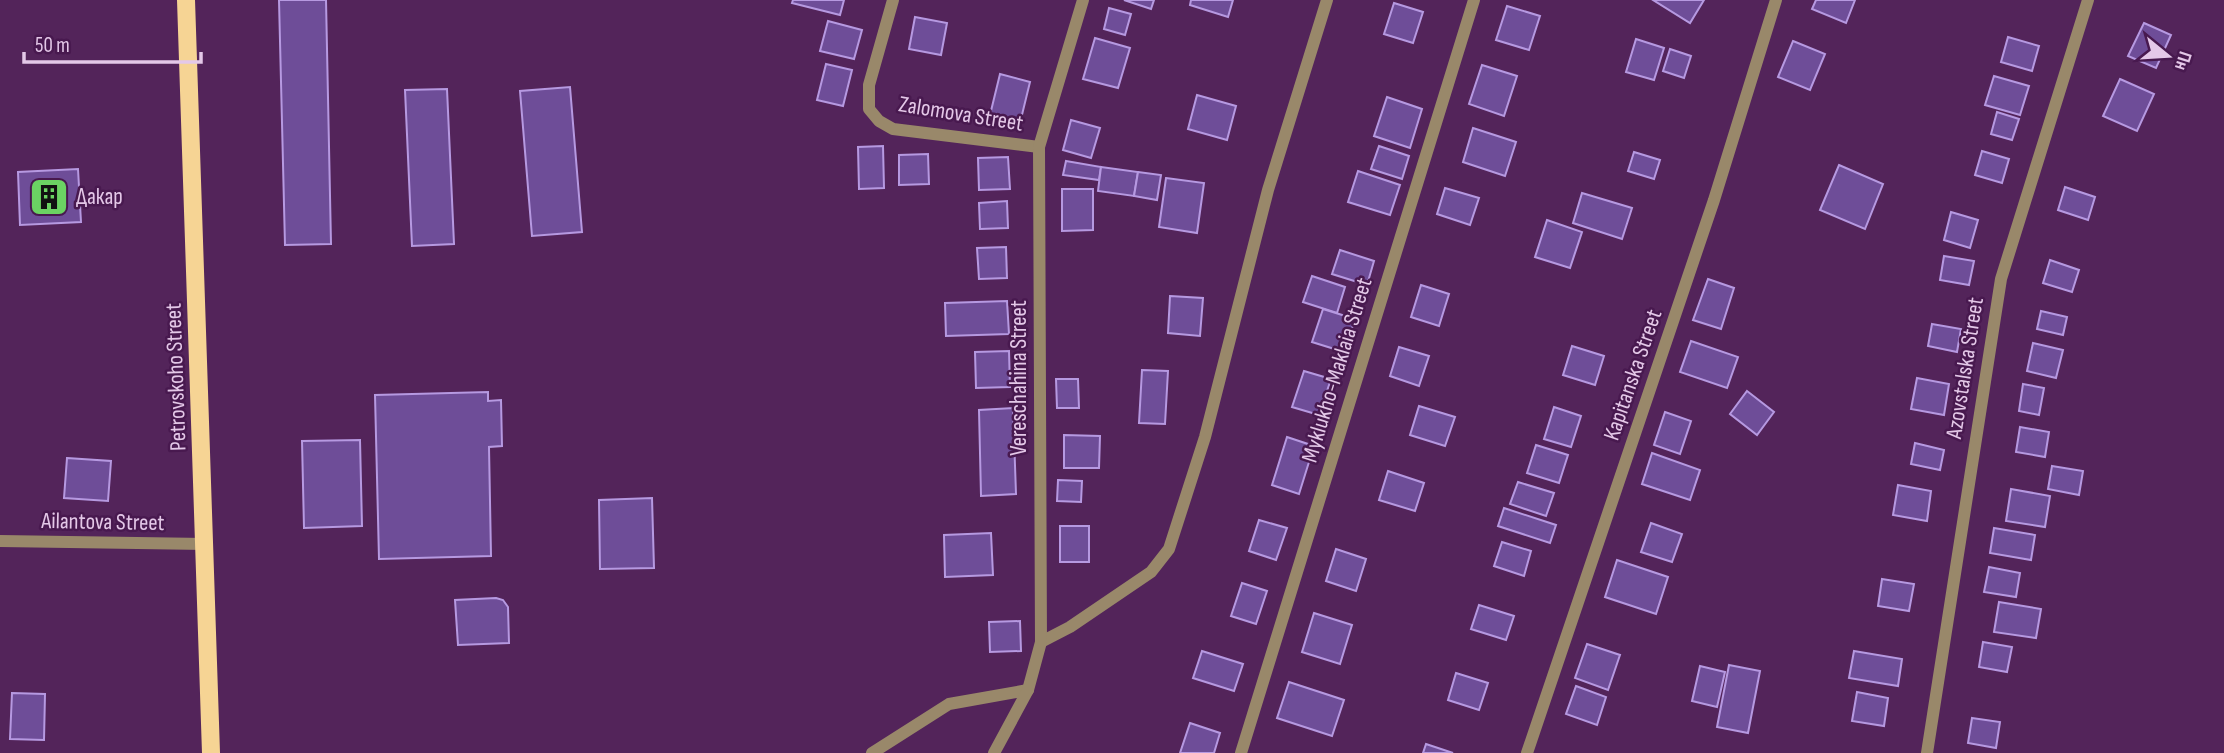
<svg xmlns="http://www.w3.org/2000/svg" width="2224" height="753" viewBox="0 0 2224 753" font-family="'Sofia Sans Condensed',sans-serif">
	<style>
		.building { fill: #6e4d98; stroke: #b699e1; stroke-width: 2 }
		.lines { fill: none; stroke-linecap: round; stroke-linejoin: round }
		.minor { stroke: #99886a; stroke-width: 12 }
		.major { stroke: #f6d494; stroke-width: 18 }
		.labels { text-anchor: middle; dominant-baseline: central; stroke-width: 5; stroke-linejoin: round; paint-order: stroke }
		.street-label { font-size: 23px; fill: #e4c8e8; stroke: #48194f }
		.poi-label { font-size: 23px; fill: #e4c8e8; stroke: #48194f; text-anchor: start }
	</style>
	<rect width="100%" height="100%" fill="#53245a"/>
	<g class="building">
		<path d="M279 0H326L331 244 285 245Z"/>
		<path d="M793 0H844L840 15 792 3Z"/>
		<path d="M1124 0H1154L1151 9Z"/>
		<path d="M1191 0H1233L1228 17 1190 5Z"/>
		<path d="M1653 0H1704L1690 23Z"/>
		<path d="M1816 0H1855L1846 23 1812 9Z"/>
		<path d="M1394 3 1423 12 1413 43 1384 34Z"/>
		<path d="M1507 6 1540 16 1529 50 1496 40Z"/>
		<path d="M1109 8 1131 14 1125 35 1104 29Z"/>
		<path d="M915 17 947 23 941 55 909 49Z"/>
		<path d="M828 21 862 30 854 59 820 51Z"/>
		<path d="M2144 23 2171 35 2156 68 2128 56Z"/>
		<path d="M2008 37 2039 46 2032 71 2001 62Z"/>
		<path d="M1095 38 1130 48 1118 88 1083 79Z"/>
		<path d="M1636 39 1664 48 1654 80 1626 72Z"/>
		<path d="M1793 41 1825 54 1810 90 1778 77Z"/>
		<path d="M1670 49 1691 56 1684 78 1663 71Z"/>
		<path d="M826 64 852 70 843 106 817 100Z"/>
		<path d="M1482 65 1517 76 1504 116 1469 104Z"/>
		<path d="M1000 74 1030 82 1020 123 990 115Z"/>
		<path d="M1994 76 2029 86 2020 115 1985 105Z"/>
		<path d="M2120 79 2154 94 2137 131 2103 116Z"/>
		<path d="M570 87 582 232 532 236 520 91Z"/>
		<path d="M447 89 454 244 412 246 405 90Z"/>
		<path d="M1197 95 1236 106 1227 140 1188 129Z"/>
		<path d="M1387 97 1422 109 1410 148 1374 136Z"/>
		<path d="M1997 112 2019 119 2012 140 1991 134Z"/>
		<path d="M1071 120 1100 128 1091 158 1063 150Z"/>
		<path d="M1473 128 1516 142 1505 176 1463 162Z"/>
		<path d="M883 146 884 188 859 189 858 147Z"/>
		<path d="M1379 146 1409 156 1402 179 1371 169Z"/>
		<path d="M1982 151 2009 159 2002 183 1975 175Z"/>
		<path d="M1634 152 1660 160 1654 179 1628 171Z"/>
		<path d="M928 154 929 184 899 185V155Z"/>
		<path d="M1008 157 1010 189 979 190 978 158Z"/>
		<path d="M1066 161 1101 167 1099 180 1063 175Z"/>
		<path d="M1839 165 1883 184 1865 229 1820 210Z"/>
		<path d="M1101 167 1138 172 1134 196 1098 191Z"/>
		<path d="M78 169 81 222 20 225 18 172Z"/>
		<path d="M1358 171 1400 185 1390 215 1348 202Z"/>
		<path d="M1138 172 1161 175 1157 200 1134 196Z"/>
		<path d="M1166 178 1204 183 1197 233 1159 227Z"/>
		<path d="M2065 187 2095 197 2088 220 2058 210Z"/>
		<path d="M1445 188 1479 198 1470 225 1437 214Z"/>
		<path d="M1062 189H1093V230L1062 231Z"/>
		<path d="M1582 193 1632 208 1622 239 1573 223Z"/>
		<path d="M1007 201 1008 228 980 229 979 203Z"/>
		<path d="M1951 212 1978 220 1970 248 1944 240Z"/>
		<path d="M1547 220 1582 232 1570 268 1535 257Z"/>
		<path d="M1006 247 1007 278 979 279 977 248Z"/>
		<path d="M1340 250 1374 261 1367 285 1332 274Z"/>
		<path d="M1944 256 1974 261 1969 285 1940 280Z"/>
		<path d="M2050 260 2079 270 2072 292 2043 283Z"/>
		<path d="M1312 276 1345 287 1337 313 1303 302Z"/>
		<path d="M1708 279 1734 288 1721 329 1693 320Z"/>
		<path d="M1421 285 1449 294 1439 326 1411 317Z"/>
		<path d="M1170 296 1203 298 1200 336 1168 333Z"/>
		<path d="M1007 301 1009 334 946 336 945 303Z"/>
		<path d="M1323 309 1355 319 1344 352 1312 342Z"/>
		<path d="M2041 311 2067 317 2063 335 2037 329Z"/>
		<path d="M1932 324 1961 329 1957 352 1928 346Z"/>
		<path d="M1691 341 1738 357 1727 388 1680 372Z"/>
		<path d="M2033 343 2063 350 2056 378 2027 371Z"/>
		<path d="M1572 346 1604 356 1595 385 1563 375Z"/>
		<path d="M1399 347 1429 356 1419 386 1390 376Z"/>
		<path d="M1009 351 1010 387 976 388 975 352Z"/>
		<path d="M1142 370 1168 371 1165 424 1139 423Z"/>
		<path d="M1304 371 1331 379 1319 415 1292 407Z"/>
		<path d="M1917 378 1949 384 1944 415 1911 409Z"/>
		<path d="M1056 379H1078L1079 408H1057Z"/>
		<path d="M2023 384 2044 388 2039 415 2019 411Z"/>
		<path d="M1747 391 1774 412 1757 435 1730 414Z"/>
		<path d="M488 392V401L501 400 502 446 489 447 491 556 379 559 375 395Z"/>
		<path d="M1419 406 1455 417 1445 446 1410 435Z"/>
		<path d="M1554 407 1581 416 1571 447 1544 439Z"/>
		<path d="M1013 408 1016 494 981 496 979 410Z"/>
		<path d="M1665 412 1691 421 1680 454 1654 445Z"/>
		<path d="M2020 427 2049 432 2045 457 2016 452Z"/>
		<path d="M1064 435 1100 436 1099 468H1064Z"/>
		<path d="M1287 437 1314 446 1299 494 1272 485Z"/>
		<path d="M360 440 362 526 304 528 302 441Z"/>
		<path d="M1915 443 1944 450 1940 470 1911 464Z"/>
		<path d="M1536 445 1568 455 1559 483 1527 473Z"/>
		<path d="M1652 453 1700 470 1690 500 1642 484Z"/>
		<path d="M67 458 111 461 108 501 64 498Z"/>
		<path d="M2052 466 2083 471 2079 495 2048 489Z"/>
		<path d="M1388 471 1424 483 1415 511 1379 500Z"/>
		<path d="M1058 480 1082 481 1081 502 1057 501Z"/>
		<path d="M1518 482 1554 493 1546 516 1510 504Z"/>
		<path d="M1898 485 1931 491 1927 521 1893 515Z"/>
		<path d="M2011 489 2050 496 2045 527 2006 521Z"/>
		<path d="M652 498 654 568 600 569 599 500Z"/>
		<path d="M1504 508 1556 525 1550 543 1498 526Z"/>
		<path d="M1259 520 1287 528 1276 560 1249 551Z"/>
		<path d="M1651 523 1682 534 1672 562 1641 552Z"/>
		<rect x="1060" y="526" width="29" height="36"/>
		<path d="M1994 528 2035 535 2031 560 1990 553Z"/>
		<path d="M991 533 993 575 945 577 944 535Z"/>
		<path d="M1502 542 1531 551 1524 576 1494 566Z"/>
		<path d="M1336 549 1366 559 1356 591 1326 581Z"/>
		<path d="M1617 560 1668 577 1656 614 1605 597Z"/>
		<path d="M1989 567 2020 573 2016 597 1984 592Z"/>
		<path d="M1882 579 1914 584 1909 611 1878 606Z"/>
		<path d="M1242 583 1267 591 1256 624 1231 616Z"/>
		<path d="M496 598 503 600 508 607 509 643 458 645 455 600Z"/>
		<path d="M1999 602 2041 609 2036 638 1994 632Z"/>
		<path d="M1479 605 1514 616 1506 640 1471 629Z"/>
		<path d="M1314 613 1352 625 1340 664 1302 652Z"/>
		<path d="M1020 621 1021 651 990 652 989 622Z"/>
		<path d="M1983 642 2012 647 2007 672 1979 667Z"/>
		<path d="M1587 644 1620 655 1608 690 1575 678Z"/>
		<path d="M1202 651 1243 664 1234 691 1193 678Z"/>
		<path d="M1854 651 1902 659 1898 686 1849 678Z"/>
		<path d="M1729 665 1760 671 1748 733 1717 727Z"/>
		<path d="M1700 666 1725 672 1717 707 1692 701Z"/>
		<path d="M1456 673 1488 683 1479 710 1448 700Z"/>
		<path d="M1289 682 1344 700 1332 736 1277 718Z"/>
		<path d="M1576 686 1606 697 1597 725 1566 714Z"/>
		<path d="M1857 692 1888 698 1884 726 1852 721Z"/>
		<path d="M12 693 45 694 44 740 10 739Z"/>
		<path d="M1972 718 2000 722 1996 748 1968 743Z"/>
		<path d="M1190 723 1220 733 1214 753H1180Z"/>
		<path d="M1426 744 1453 753H1423Z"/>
	</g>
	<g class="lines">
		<g class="minor">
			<path d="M893 0 869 85V109L879 121 893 129 1039 147"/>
			<path d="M0 541 206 544"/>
			<path d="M1041 642 1070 627 1151 572 1169 549 1205 437 1268 190 1327 0"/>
			<path d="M872 753 949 704 1028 690"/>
			<path d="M994 753 1028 690 1041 642 1039 147 1083 0"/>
			<path d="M1241 753 1474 0"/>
			<path d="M1527 753 1714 200 1776 0"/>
			<path d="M1927 753 2001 279 2088 0"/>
		</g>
		<path class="major" d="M186 0 211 753"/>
	</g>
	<defs>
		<g id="building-square" transform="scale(2.0125)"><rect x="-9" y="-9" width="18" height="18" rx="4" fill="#6bd363" stroke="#48194f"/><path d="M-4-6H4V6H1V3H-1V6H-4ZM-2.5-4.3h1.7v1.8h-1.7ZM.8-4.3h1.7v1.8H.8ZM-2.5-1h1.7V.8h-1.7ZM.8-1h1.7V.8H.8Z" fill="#111"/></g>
	</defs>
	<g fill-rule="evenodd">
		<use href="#building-square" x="49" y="197"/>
	</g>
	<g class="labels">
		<g class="street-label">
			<text transform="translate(961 114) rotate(9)">Zalomova Street</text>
			<text transform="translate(1965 368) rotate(-81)">Azovstalska Street</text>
			<text transform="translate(1337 370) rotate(-73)">Myklukho-Maklaia Street</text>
			<text transform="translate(1633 375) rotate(-71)">Kapitanska Street</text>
			<text transform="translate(176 377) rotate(-92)">Petrovskoho Street</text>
			<text transform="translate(1019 378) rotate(-90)">Vereschahina Street</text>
			<text transform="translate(103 522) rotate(1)">Ailantova Street</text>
		</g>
		<g class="poi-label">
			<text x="76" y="197">Дакар</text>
		</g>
	</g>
	<g transform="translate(2168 56) rotate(108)" stroke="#48194f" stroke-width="5" paint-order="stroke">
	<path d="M0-5L12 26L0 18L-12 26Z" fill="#e4c8e8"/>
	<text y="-10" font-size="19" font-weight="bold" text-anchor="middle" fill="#e4c8e8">Пн</text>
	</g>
	<path d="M24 52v10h177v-10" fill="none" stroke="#e4c8e8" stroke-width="3.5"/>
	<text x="35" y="52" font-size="21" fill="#e4c8e8" stroke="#48194f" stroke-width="5" paint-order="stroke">50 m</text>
</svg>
